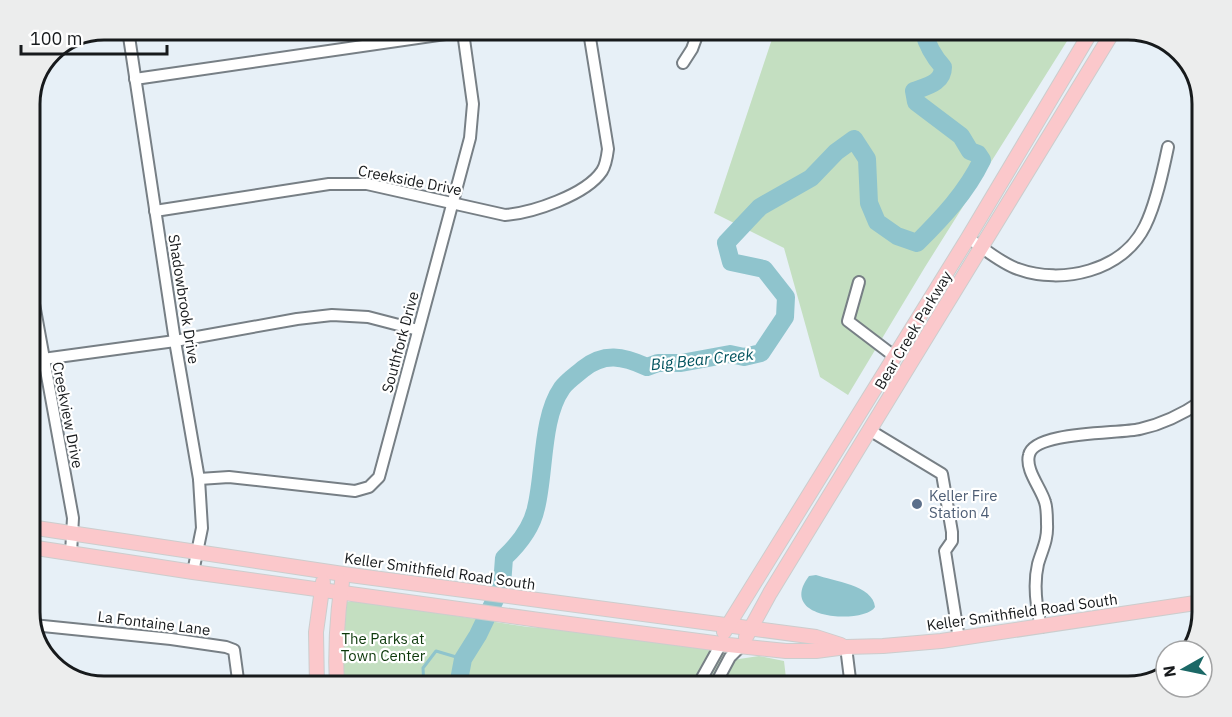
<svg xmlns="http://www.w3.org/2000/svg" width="1232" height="717" viewBox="0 0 1232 717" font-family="'IBM Plex Sans',sans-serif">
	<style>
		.green { fill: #c4dfc1 }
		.water { fill: #8fc4cd }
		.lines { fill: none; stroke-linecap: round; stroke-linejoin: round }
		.stream { stroke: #8fc4cd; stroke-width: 3 }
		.river { stroke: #8fc4cd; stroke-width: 18 }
		.minor-casing { stroke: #777f85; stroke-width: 14 }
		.major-casing { stroke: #cccdcd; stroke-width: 16 }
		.minor { stroke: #fff; stroke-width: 10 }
		.major { stroke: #fbc8cb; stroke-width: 14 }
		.service-dot { fill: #5c6f8a; stroke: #fff; stroke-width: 2 }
		.labels { text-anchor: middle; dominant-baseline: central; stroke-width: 4.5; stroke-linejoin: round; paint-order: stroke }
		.street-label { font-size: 15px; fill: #171a1c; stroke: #fff }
		.service-label { font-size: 15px; fill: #4e5e75; stroke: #fff; text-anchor: start }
		.park-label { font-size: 15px; fill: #0d390b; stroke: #fff }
		.water-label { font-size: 16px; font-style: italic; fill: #02535e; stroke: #fff }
		.rim { fill: none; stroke: #171a1c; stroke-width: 3 }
	</style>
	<rect width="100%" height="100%" fill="#e7f0f7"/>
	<g class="green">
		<path d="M775 30H1074L925 267 848 395 820 377 784 248 714 213Z"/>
		<path d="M360 601 528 627 636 633 723 642 726 661 759 656 784 661 787 687H342L340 669 345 602Z"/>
	</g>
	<path class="water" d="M816 575C833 581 873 585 875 607 865 624 775 621 809 576Z"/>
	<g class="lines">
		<path class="stream" d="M424 687 423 668 436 651 463 659"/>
		<path class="river" d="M460 687V675L463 659 478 635 502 585 504 558C518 545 532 527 536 508 545 472 541 418 562 388 567 381 576 375 583 369 604 352 623 356 647 367L658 363H681L730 354 744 357 761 353 785 317 786 297 764 269 731 262 726 243 760 207 811 178 836 152 854 139 867 159 869 203 877 222 897 236 917 243C942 218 966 193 982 160L978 154 970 151 961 136 916 102 914 91C927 86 943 83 943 67 933 56 927 45 923 30"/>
		<g class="minor-casing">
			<g id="minor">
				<path d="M128 30 175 341 199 479 202 528 193 572"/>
				<path d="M683 63 692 49 699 30"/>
				<path d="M135 79 473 30"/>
				<path d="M155 211 329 184H367L505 215C532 213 586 195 602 171 606 165 607 157 608 149L590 38 586 30"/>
				<path d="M968 238C984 248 1000 263 1018 269 1062 285 1123 271 1145 226 1156 204 1163 171 1168 147"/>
				<path d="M30 282 73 518 71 553"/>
				<path d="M859 282 848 321 894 356"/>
				<path d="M43 359 175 341 297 319 332 315 368 317 418 330"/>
				<path d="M871 431 942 474 952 532V541L945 551 959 639"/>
				<path d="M199 479 229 477 355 491 369 487 379 477 470 138 473 104 463 32"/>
				<path d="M33 625 171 639 226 647 234 650 239 687"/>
				<path d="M1041 627C1036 606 1033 585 1038 564 1042 550 1048 540 1047 524 1047 517 1047 508 1045 502 1041 488 1025 470 1029 455 1034 431 1119 434 1140 429 1163 424 1183 414 1202 401"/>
				<path d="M846 647 851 687"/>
				<path d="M680 685 683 687"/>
				<path d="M697 687 721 644"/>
				<path d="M714 687 730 657 740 647"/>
			</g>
		</g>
		<g class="major-casing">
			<g id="major">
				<path d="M30 527 343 574 816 637 841 645"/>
				<path d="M30 547 193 572 539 620 729 645 786 651H816L846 647 883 646 941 641 1202 602"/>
				<path d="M724 632 968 238 1092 30"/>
				<path d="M746 637 770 593 1114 30"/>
				<path d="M317 687 316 632 323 582"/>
				<path d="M337 687C335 652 337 617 342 582"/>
			</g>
		</g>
		<use href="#minor" class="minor"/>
		<use href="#major" class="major"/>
	</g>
	<circle class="service-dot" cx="917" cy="504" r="6"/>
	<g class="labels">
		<g class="street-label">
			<text transform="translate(410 180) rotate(11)">Creekside Drive</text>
			<text transform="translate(184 299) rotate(81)">Shadowbrook Drive</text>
			<text transform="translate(913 330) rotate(-59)">Bear Creek Parkway</text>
			<text transform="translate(400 342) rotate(-75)">Southfork Drive</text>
			<text transform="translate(68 415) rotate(79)">Creekview Drive</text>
			<text transform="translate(440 571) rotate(8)">Keller Smithfield Road South</text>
			<text transform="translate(1022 612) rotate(-8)">Keller Smithfield Road South</text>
			<text transform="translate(154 623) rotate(7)">La Fontaine Lane</text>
		</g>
		<g class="service-label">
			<text x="929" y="495">Keller Fire<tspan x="929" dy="17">Station 4</tspan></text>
		</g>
		<g class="park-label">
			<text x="383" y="638">The Parks at<tspan x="383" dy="17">Town Center</tspan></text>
		</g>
		<g class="water-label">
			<text transform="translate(702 359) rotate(-6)">Big Bear Creek</text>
		</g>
	</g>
	<path d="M0 0H1232V717H0ZM104 40H1128A64 64 0 0 1 1192 104V612A64 64 0 0 1 1128 676H104A64 64 0 0 1 40 612V104A64 64 0 0 1 104 40Z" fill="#eceded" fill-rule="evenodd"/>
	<path class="rim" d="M104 40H1128A64 64 0 0 1 1192 104V612A64 64 0 0 1 1128 676H104A64 64 0 0 1 40 612V104A64 64 0 0 1 104 40Z"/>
	<g transform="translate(1184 669) rotate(261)"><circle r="28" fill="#ffffff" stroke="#a2a3a4" stroke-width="1.5"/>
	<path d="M0-4.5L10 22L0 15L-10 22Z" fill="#1b6866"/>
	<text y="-9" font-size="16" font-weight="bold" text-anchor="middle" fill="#171a1c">N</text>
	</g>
	<path d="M21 45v9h146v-9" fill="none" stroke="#171a1c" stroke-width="3"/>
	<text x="30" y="45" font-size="18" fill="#171a1c" stroke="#ffffff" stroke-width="4.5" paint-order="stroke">100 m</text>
</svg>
